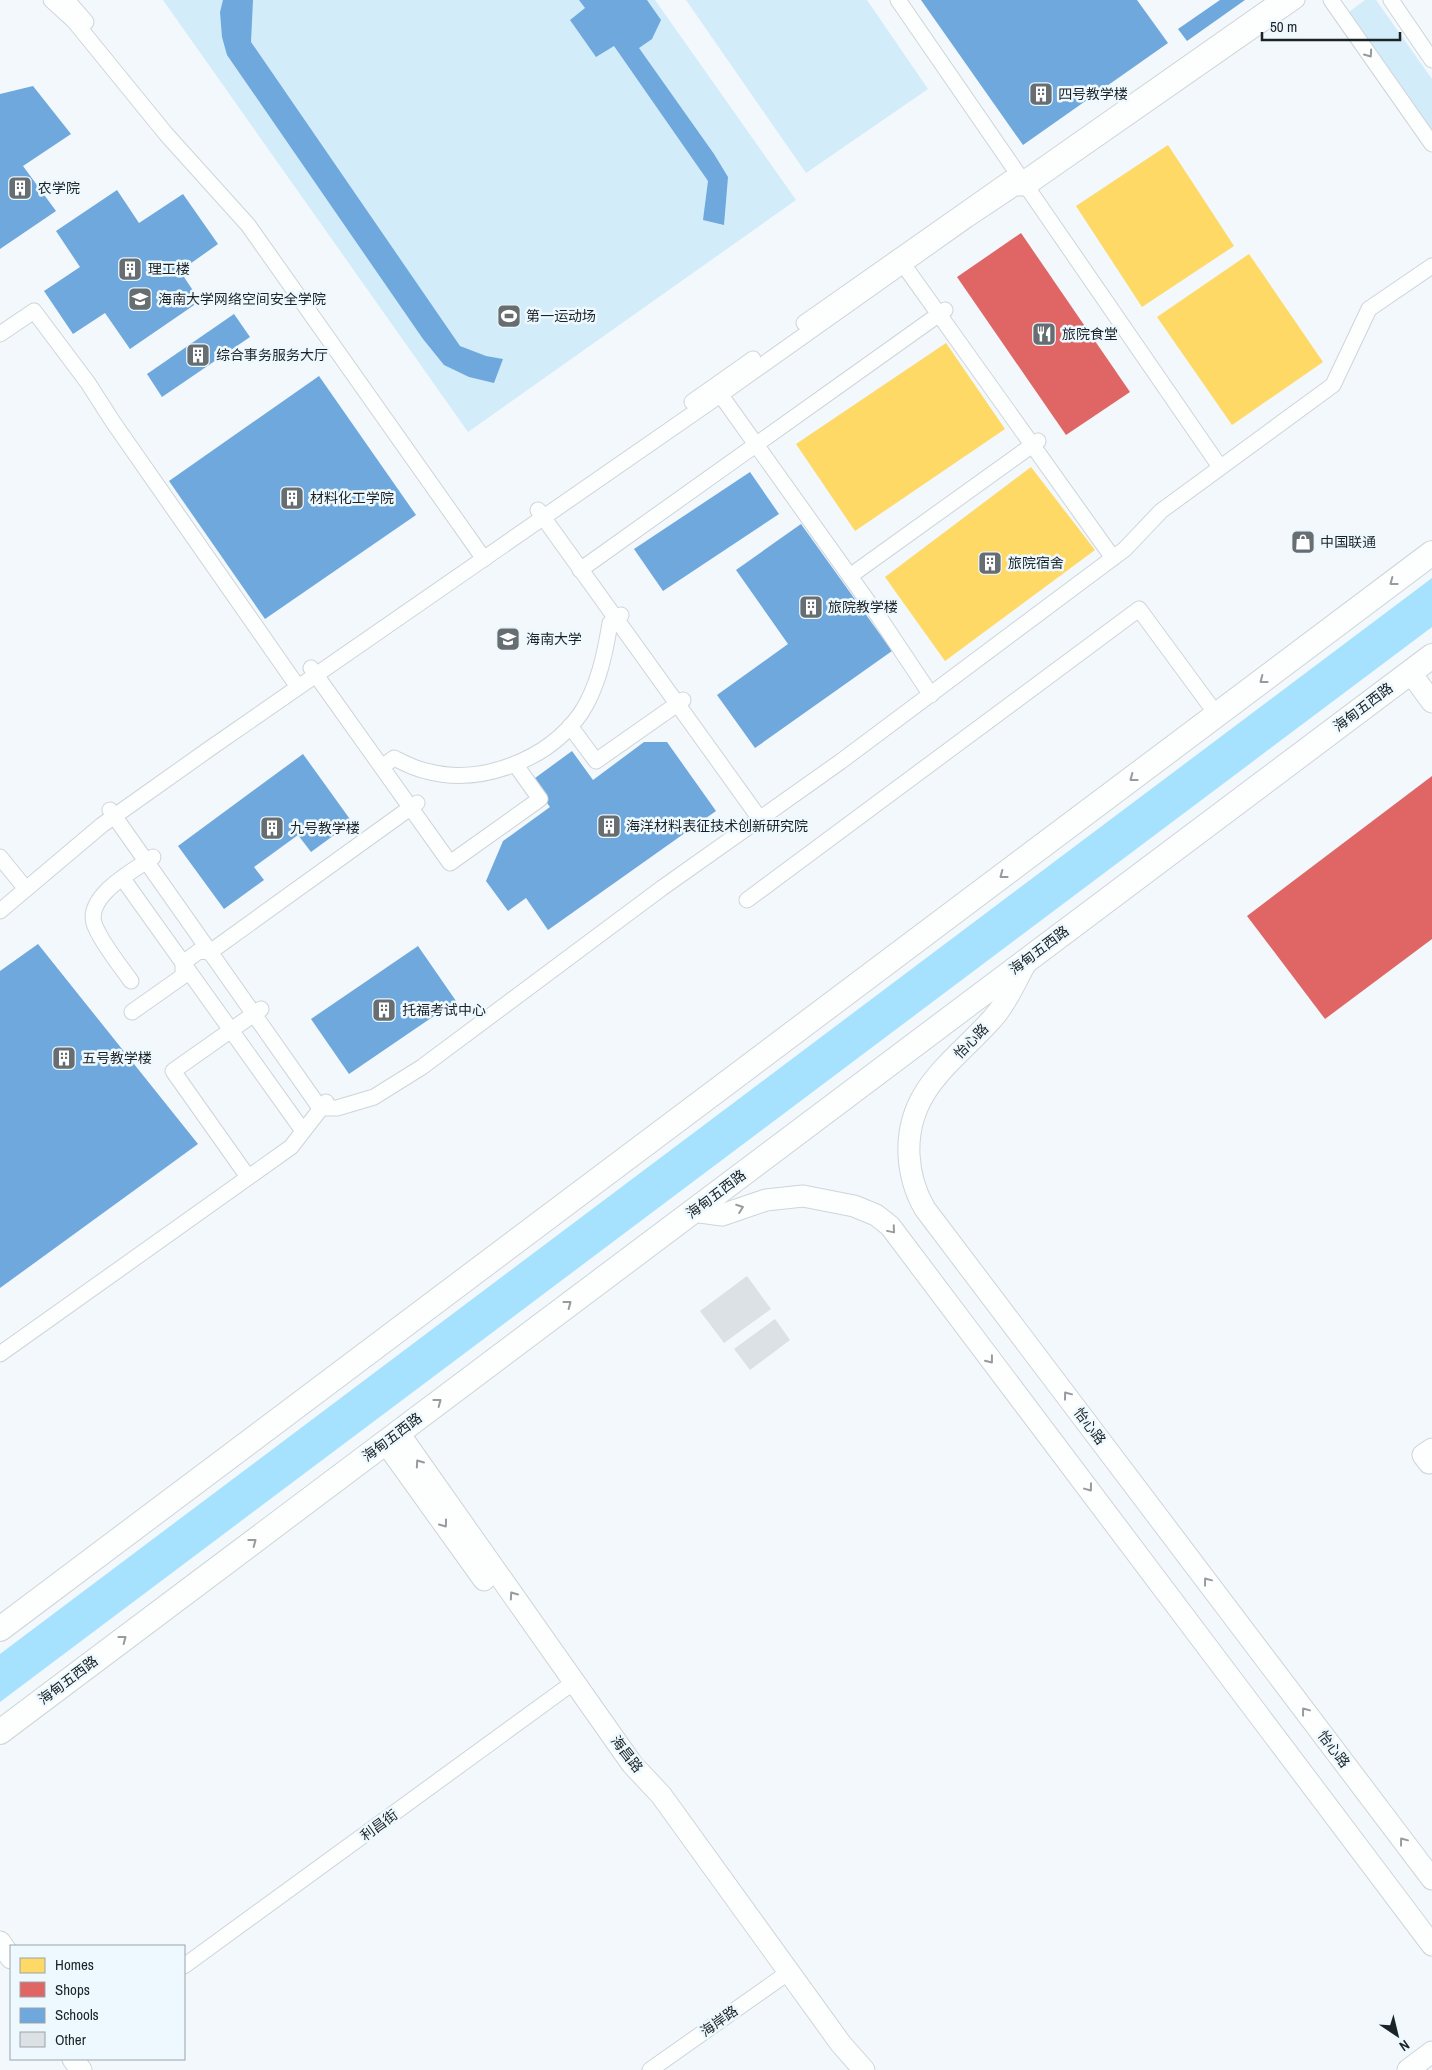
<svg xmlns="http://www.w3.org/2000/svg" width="1432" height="2070" viewBox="0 0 1432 2070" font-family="'Archivo Narrow','Noto Sans SC',sans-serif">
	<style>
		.green { fill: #d2ecf9 }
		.water { fill: #a6e2fd }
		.homes { fill: #ffd966 }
		.shops { fill: #e06666 }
		.schools { fill: #6fa8dc }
		.building { fill: #dbe1e4 }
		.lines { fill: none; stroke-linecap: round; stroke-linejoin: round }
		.street-casing { stroke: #ced5d8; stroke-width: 17 }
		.secondary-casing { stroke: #ced5d8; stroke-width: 23 }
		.primary-casing { stroke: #ced5d8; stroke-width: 26 }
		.street { stroke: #fdfefe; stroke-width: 15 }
		.secondary { stroke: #fdfefe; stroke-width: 21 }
		.primary { stroke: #fdfefe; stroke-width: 24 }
		.oneway { stroke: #979b9d }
		.labels { text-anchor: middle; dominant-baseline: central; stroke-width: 5; stroke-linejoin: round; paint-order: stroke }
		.poi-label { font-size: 14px; fill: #1b2326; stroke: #eef9ff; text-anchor: start }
		.street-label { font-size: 14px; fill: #1b2326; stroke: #eef9ff }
	</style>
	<rect width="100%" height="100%" fill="#f2f8fb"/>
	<g class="green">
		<path d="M163 0H655L796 200 468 432Z"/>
		<path d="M686 0H867L928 89 806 173Z"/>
		<path d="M1365 0H1376L1432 79V137L1345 15Z"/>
	</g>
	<path class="water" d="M1432 578V627L0 1702V1654Z"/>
	<g class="homes">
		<path d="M1168 145 1234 246 1142 307 1076 206Z"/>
		<path d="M1249 254 1323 362 1232 425 1157 317Z"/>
		<path d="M946 343 1005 429 855 531 796 444Z"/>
		<path d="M1031 467 1095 550 945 661 885 577Z"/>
	</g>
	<g class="shops">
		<path d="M1021 233 1130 392 1066 435 957 277Z"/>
		<path d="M1432 776V939L1325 1019 1247 916Z"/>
	</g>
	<g class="schools">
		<path d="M223 0H253L251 42 460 346 486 356 503 359 494 383 469 377 444 365 423 339 227 55 222 37 220 12Z"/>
		<path d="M579 0H647L661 20 652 39 639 48 714 154 728 177 724 225 703 220 708 181 614 46 596 57 570 20 585 8Z"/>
		<path d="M921 0H1137L1168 43 1023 145Z"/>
		<path d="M1220 0H1245L1187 41 1178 29Z"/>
		<path d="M33 86 71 134 23 166 56 211 0 249V94Z"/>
		<path d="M117 190 139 223 183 194 218 244 180 271 200 301 130 349 105 313 73 334 44 291 80 267 56 231Z"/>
		<path d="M234 314 250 337 162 397 147 374Z"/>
		<path d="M319 376 416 515 265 619 169 481Z"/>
		<path d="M750 472 779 514 663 591 634 549Z"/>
		<path d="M801 524 892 651 755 748 717 695 788 644 736 570Z"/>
		<path d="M644 742H667L716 811 548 930 526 898 508 911 486 881 503 841 550 807 531 781 572 751 593 780Z"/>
		<path d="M303 754 352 822 311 852 298 835 254 867 264 880 224 909 178 846Z"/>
		<path d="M38 944 198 1144 0 1288V971Z"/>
		<path d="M418 946 456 1001 349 1074 311 1019Z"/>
	</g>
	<g class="building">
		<path d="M747 1276 771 1309 724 1343 700 1311Z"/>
		<path d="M775 1319 790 1340 750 1370 734 1349Z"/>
	</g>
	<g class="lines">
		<g class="street-casing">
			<g id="street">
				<path d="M51 0 74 21 166 134 248 225 484 559"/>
				<path d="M67 0 86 22"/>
				<path d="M898 0 1220 467"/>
				<path d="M1331 0 1432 144"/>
				<path d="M1391 0 1432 60"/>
				<path d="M898 257 1113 558"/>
				<path d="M804 323 1009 179 1021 180 1033 172 1278 0"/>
				<path d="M0 334 34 311 88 383 113 422 298 687"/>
				<path d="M715 387 879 617 931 695"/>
				<path d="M692 402 753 359"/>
				<path d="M538 510 760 819"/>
				<path d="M580 570 945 310"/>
				<path d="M850 576 1038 441"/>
				<path d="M311 668 450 863 540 799 515 764"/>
				<path d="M570 726 596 761 683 700"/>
				<path d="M382 767 394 758C404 763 415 769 426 771 481 786 548 760 581 713 598 687 605 654 610 623L621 615"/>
				<path d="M110 810 320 1108H337L374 1097 422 1067 662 888 840 762 1125 549 1161 511 1333 385 1369 309 1432 266"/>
				<path d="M0 857 26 889"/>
				<path d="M123 879 303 1131"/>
				<path d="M747 900 1139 609 1217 715"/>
				<path d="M0 911 102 825 212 747 720 395 967 220 1015 188H1027L1297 0"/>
				<path d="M131 981C119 964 103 945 95 926 83 897 133 871 153 857"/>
				<path d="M132 1012 183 976V963L199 951 210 952 417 803"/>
				<path d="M248 1177 173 1071 261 1009"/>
				<path d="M0 1354 291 1147 326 1102"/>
				<path d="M184 1966 574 1682"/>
				<path d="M650 2070 789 1972"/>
			</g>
		</g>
		<g class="secondary-casing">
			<g id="secondary">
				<path d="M1410 672 1432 702"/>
				<path d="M1026 963C1016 980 1007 1003 993 1018 954 1062 906 1089 909 1155 910 1175 915 1192 925 1209L1432 1879"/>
				<path d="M693 1211 722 1215 766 1200 803 1196 854 1206 876 1215 890 1226 1432 1945"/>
				<path d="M398 1432 632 1764 661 1795 841 2044 864 2070"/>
				<path d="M385 1442 484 1580"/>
				<path d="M1432 1449 1423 1455 1429 1463 1432 1461"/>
				<path d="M0 1942 11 1958"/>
				<path d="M73 2059 81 2070"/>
				<path d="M1408 2070 1432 2052"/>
			</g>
		</g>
		<g class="primary-casing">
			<g id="primary">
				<path d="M0 1629 1432 553"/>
				<path d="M0 1732 1432 656"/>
			</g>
		</g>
		<use href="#street" class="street"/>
		<use href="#secondary" class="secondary"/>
		<use href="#primary" class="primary"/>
	</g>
	<defs><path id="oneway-chevron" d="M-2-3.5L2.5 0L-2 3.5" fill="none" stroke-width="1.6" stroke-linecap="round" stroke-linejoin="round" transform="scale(1.25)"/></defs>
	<g class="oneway">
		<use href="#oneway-chevron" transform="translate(1369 54) rotate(55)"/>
		<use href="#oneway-chevron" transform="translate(1393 582) rotate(143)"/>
		<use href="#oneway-chevron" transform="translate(1263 680) rotate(143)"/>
		<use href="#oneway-chevron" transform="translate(1133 778) rotate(143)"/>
		<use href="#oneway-chevron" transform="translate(1003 875) rotate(143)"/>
		<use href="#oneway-chevron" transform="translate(740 1208) rotate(-20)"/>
		<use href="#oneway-chevron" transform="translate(892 1230) rotate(50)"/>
		<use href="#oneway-chevron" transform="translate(568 1304) rotate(-37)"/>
		<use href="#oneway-chevron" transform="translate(990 1360) rotate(52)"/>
		<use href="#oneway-chevron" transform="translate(1067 1395) rotate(-127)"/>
		<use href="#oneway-chevron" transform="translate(438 1402) rotate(-37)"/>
		<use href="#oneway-chevron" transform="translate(419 1463) rotate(-125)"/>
		<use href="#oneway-chevron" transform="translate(1089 1488) rotate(53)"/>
		<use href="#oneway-chevron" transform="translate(444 1524) rotate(54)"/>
		<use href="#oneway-chevron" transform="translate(253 1542) rotate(-37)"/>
		<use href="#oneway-chevron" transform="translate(1207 1581) rotate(-127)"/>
		<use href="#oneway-chevron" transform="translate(513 1595) rotate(-125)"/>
		<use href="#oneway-chevron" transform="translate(123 1639) rotate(-37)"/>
		<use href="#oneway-chevron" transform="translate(1305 1711) rotate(-127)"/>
		<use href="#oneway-chevron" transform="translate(1403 1841) rotate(-127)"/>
	</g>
	<defs>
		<g id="building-square" transform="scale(1.25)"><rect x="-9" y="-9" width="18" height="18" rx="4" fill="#666e71" stroke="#eef9ff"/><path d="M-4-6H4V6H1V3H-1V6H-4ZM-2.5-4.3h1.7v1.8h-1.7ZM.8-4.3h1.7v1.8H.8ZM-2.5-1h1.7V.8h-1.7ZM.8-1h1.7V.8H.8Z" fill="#fff"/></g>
		<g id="university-square" transform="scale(1.25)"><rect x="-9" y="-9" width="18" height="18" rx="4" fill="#666e71" stroke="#eef9ff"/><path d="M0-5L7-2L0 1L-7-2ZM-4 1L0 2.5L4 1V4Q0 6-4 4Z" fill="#fff"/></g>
		<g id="stadium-square" transform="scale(1.25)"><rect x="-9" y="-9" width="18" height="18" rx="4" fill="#666e71" stroke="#eef9ff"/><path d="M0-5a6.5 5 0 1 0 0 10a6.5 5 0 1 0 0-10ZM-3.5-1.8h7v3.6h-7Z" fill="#fff"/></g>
		<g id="restaurant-square" transform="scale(1.25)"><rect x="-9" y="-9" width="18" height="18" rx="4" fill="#666e71" stroke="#eef9ff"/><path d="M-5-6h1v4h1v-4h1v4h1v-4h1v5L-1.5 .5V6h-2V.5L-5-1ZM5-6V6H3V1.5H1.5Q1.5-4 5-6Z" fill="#fff"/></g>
		<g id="shop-square" transform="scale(1.25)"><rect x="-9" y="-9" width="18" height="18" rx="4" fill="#666e71" stroke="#eef9ff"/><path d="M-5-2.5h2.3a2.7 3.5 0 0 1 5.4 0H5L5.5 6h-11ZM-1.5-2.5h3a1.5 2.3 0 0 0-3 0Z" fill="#fff"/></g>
	</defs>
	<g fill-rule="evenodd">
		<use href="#building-square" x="1041" y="94"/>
		<use href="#building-square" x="20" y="188"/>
		<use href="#building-square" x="130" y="269"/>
		<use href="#university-square" x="140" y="299"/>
		<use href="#stadium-square" x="509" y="316"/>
		<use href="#restaurant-square" x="1044" y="334"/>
		<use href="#building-square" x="198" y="355"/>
		<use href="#building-square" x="292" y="498"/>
		<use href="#shop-square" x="1303" y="542"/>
		<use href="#building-square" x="990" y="563"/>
		<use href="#building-square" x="811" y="607"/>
		<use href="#university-square" x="508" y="639"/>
		<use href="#building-square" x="609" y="826"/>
		<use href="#building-square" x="272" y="828"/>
		<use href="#building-square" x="384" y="1010"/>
		<use href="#building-square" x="64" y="1058"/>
	</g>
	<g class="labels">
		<g class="poi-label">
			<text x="1058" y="94">四号教学楼</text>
			<text x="38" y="188">农学院</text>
			<text x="148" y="269">理工楼</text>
			<text x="158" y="299">海南大学网络空间安全学院</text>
			<text x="526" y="316">第一运动场</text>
			<text x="1062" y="334">旅院食堂</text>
			<text x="216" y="355">综合事务服务大厅</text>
			<text x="310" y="498">材料化工学院</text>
			<text x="1320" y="542">中国联通</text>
			<text x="1008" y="563">旅院宿舍</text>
			<text x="828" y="607">旅院教学楼</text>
			<text x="526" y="639">海南大学</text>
			<text x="626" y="826">海洋材料表征技术创新研究院</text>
			<text x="290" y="828">九号教学楼</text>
			<text x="402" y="1010">托福考试中心</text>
			<text x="82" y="1058">五号教学楼</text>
		</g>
		<g class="street-label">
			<text transform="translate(1363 707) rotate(-37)">海甸五西路</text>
			<text transform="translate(1039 950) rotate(-37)">海甸五西路</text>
			<text transform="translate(971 1041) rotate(-46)">怡心路</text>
			<text transform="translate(716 1194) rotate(-37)">海甸五西路</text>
			<text transform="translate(1090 1426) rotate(53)">怡心路</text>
			<text transform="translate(392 1437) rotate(-37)">海甸五西路</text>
			<text transform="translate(68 1680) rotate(-37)">海甸五西路</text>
			<text transform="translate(1334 1749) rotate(53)">怡心路</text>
			<text transform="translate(627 1754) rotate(52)">海昌路</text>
			<text transform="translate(379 1825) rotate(-36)">利昌街</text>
			<text transform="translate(719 2021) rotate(-35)">海岸路</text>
		</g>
	</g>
	<rect x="10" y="1945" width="175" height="115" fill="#eef9ff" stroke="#9aa3a8"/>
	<rect x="20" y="1958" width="25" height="15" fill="#ffd966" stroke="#9aa3a8"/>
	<text x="55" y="1970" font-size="15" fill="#1b2326">Homes</text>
	<rect x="20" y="1982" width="25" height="15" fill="#e06666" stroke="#9aa3a8"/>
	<text x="55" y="1995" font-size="15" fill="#1b2326">Shops</text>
	<rect x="20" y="2008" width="25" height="15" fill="#6fa8dc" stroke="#9aa3a8"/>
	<text x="55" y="2020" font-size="15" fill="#1b2326">Schools</text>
	<rect x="20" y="2032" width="25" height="15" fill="#dbe1e4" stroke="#9aa3a8"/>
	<text x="55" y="2045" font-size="15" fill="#1b2326">Other</text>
	<g transform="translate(1397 2035) rotate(145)" stroke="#eef9ff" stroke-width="4" paint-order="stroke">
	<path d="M0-4L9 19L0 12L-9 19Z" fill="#1b2326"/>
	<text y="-8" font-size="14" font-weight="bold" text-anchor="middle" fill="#1b2326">N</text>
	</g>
	<path d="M1262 32v8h138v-8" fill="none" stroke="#1b2326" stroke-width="2.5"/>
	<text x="1270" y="32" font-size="15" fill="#1b2326" stroke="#eef9ff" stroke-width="4" paint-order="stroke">50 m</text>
</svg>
